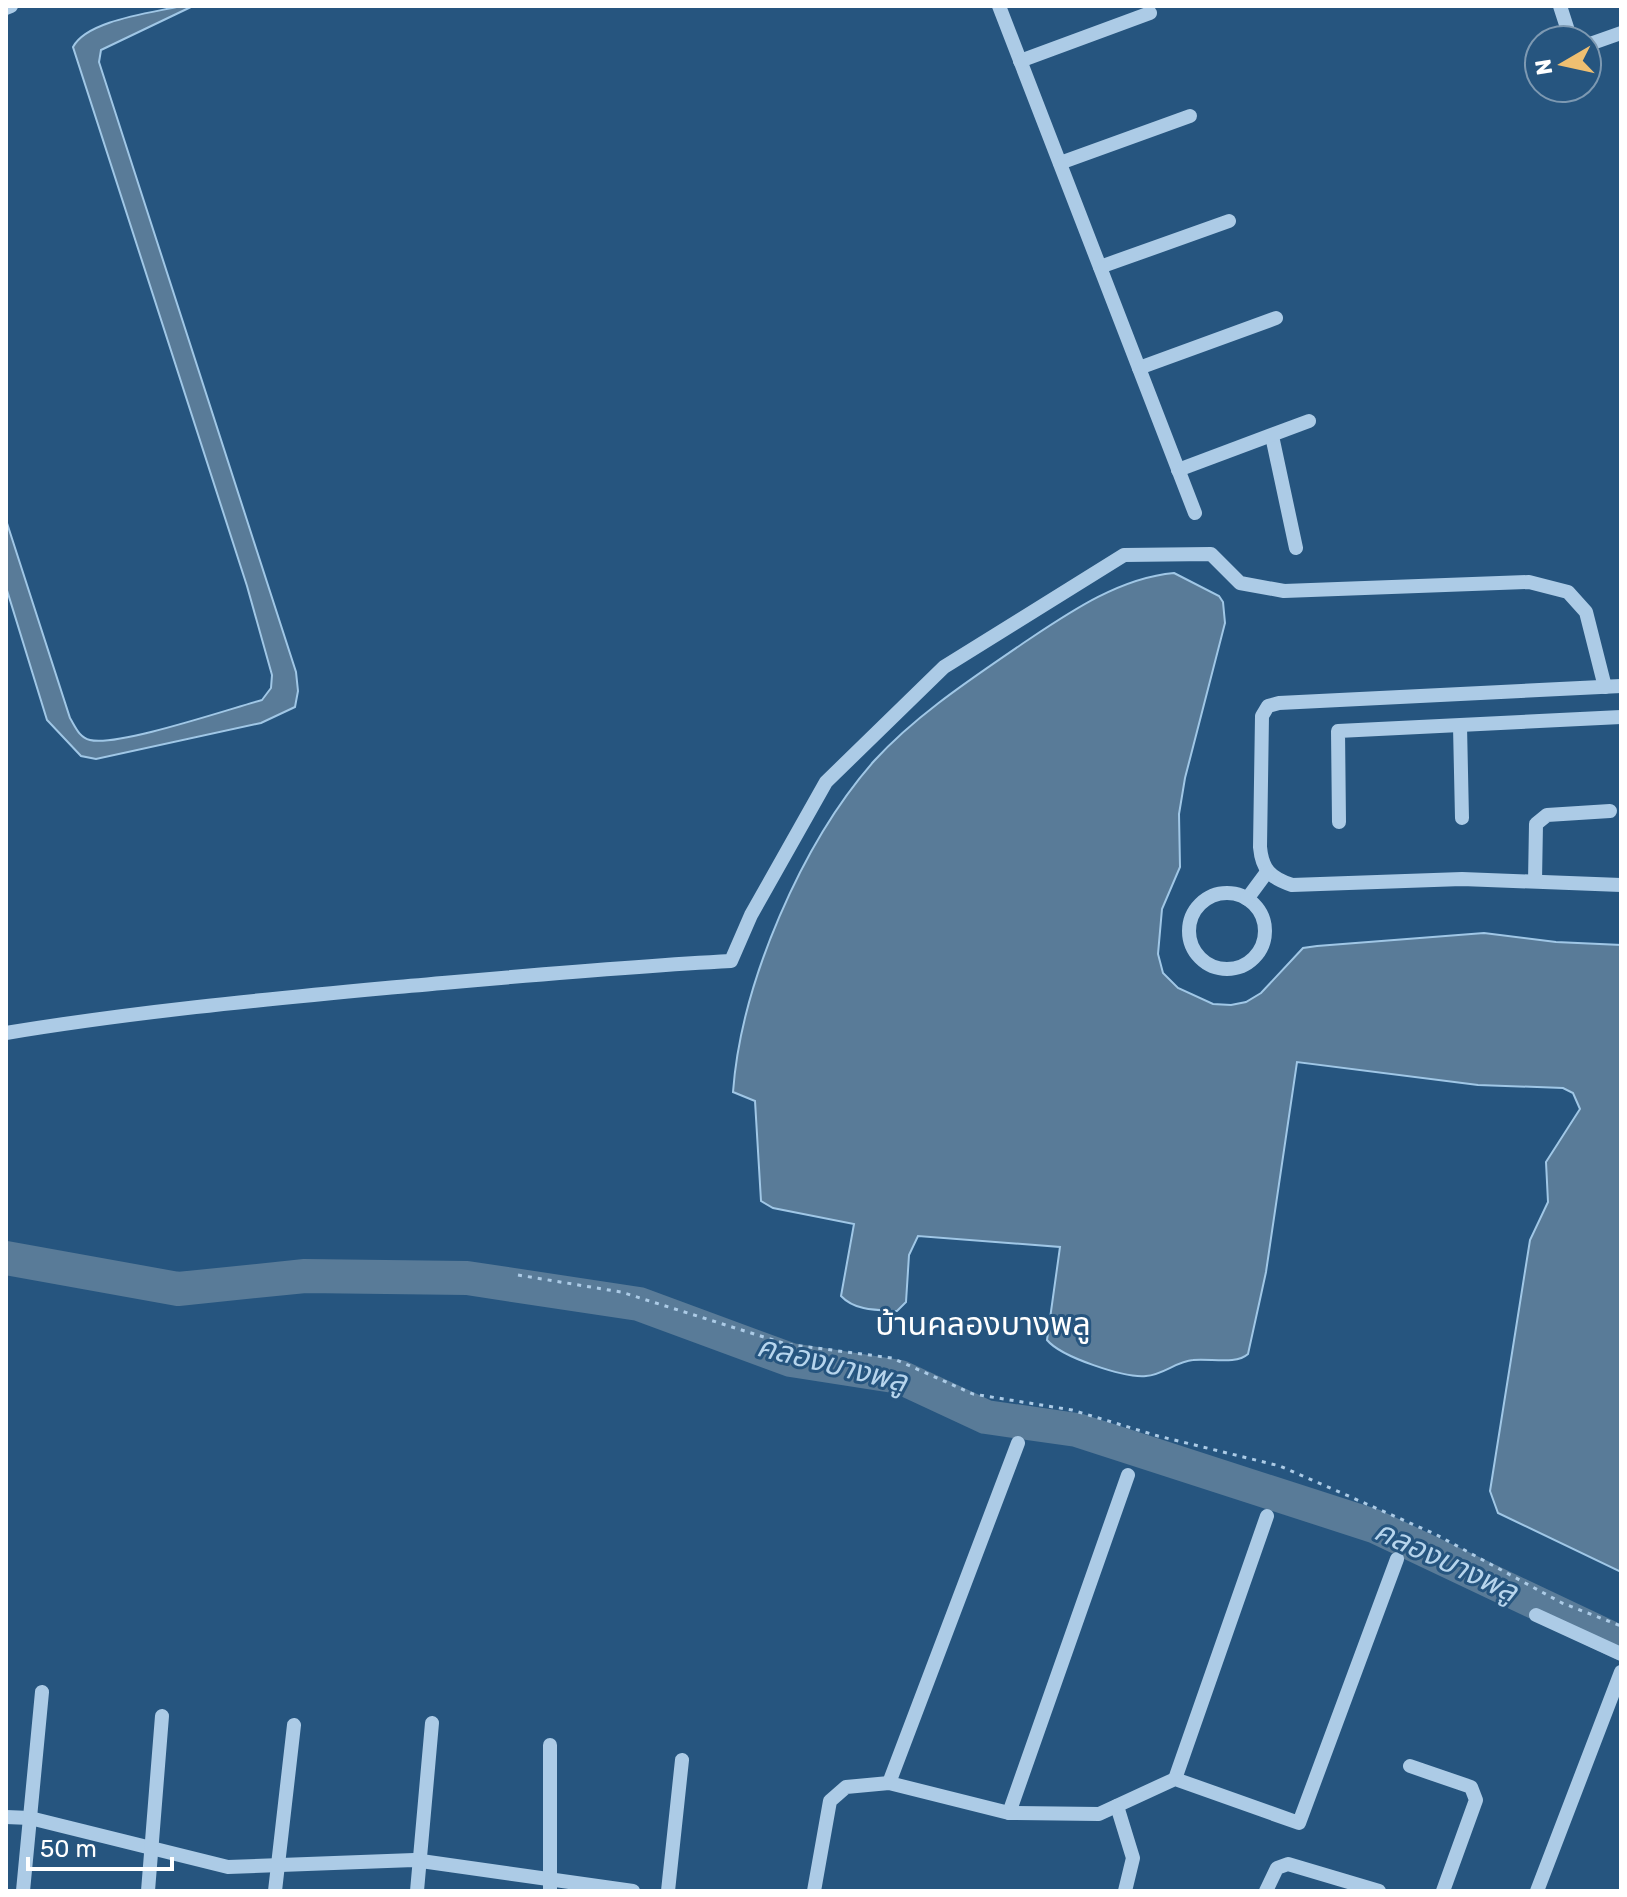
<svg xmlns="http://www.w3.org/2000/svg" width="1627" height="1897" viewBox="0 0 1627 1897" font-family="Rubik,'Noto Sans Thai',sans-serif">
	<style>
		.water { fill: #597b98; stroke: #a0c7e6; stroke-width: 2 }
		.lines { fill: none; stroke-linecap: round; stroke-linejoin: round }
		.river { stroke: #597b98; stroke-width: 34 }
		.path { stroke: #accbe6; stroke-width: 3; stroke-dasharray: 4 6; stroke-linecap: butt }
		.minor { stroke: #accbe6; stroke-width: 14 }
		.labels { text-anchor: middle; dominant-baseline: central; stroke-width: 6; stroke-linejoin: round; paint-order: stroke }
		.water-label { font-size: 30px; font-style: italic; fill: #b7d5ed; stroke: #26557f }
		.quarter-label { font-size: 32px; fill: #fff; stroke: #26557f }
	</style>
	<rect width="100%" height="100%" fill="#26557f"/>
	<g class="water">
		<path d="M181 6H193L101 50 99 62 296 672 298 691 295 707 261 723 96 759 81 756 47 720 6 587V520L70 718C76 728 79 737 90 740 117 747 229 709 262 700L271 688 272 675 247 586 73 47C87 20 152 13 181 6Z"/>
		<path d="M1174 573 1219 596 1223 602 1225 623 1185 778 1179 814 1180 867 1162 909 1158 954 1163 973 1178 988 1213 1004 1231 1005 1246 1002 1261 993 1303 948 1317 946 1484 933 1556 942 1621 945V1572L1498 1513 1490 1491 1530 1240 1548 1202 1546 1162 1580 1109 1573 1093 1563 1088 1478 1085 1297 1062 1266 1272 1248 1354C1236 1365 1210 1358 1193 1360 1177 1361 1163 1375 1146 1376 1124 1378 1061 1357 1047 1340L1060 1247 918 1236 909 1255 906 1302 897 1311C877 1310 855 1311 841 1296L854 1224 773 1208 761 1201 755 1101 733 1092C741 983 802 843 874 761 916 715 971 679 1022 644 1067 614 1118 578 1174 573Z"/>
	</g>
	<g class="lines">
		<path class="river" d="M6 1258 178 1289 305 1276 467 1278 639 1304 791 1360 900 1377 986 1417 1077 1430 1374 1526 1621 1643"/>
		<path class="path" d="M518 1275 621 1292 786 1344 892 1358 973 1394 1072 1410 1158 1436 1280 1466 1435 1534 1562 1603 1621 1626"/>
		<g class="minor">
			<path d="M999 6 1195 513"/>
			<path d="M1560 6 1571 40"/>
			<path d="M6 8 11 6"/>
			<path d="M1587 45 1621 33"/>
			<path d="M1020 61 1150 13"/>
			<path d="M1060 163 1190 116"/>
			<path d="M1100 267 1229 221"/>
			<path d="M1139 368 1276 318"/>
			<path d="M1272 436 1296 548"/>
			<path d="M1178 470 1309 421"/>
			<path d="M1621 686 1279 703 1268 706 1262 716 1260 847C1262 869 1270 878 1292 885L1462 879 1621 885"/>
			<path d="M1460 726 1462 818"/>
			<path d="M1339 822 1338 731 1621 717"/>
			<path d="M1535 881 1536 824 1547 815 1610 811"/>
			<circle cx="1227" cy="931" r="38"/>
			<path d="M1247 899 1267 872"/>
			<path d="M6 1033C132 1012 259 1000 386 988 501 978 615 967 731 961L751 915 826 782 944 667 1124 555 1211 554 1240 583 1284 591 1529 582 1568 592 1586 612 1605 687"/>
			<path d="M1536 1615 1621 1654"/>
			<path d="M550 1745V1891"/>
			<path d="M1410 1766 1471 1787 1476 1800 1443 1891"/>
			<path d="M1175 1779 1267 1516"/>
			<path d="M889 1783 1018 1443"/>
			<path d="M1117 1806 1133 1858 1125 1891"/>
			<path d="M1009 1813 1128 1475"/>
			<path d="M6 1817 30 1818 228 1867 414 1860 633 1891"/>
			<path d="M23 1891 42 1692"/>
			<path d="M148 1891 162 1716"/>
			<path d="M275 1891 294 1725"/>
			<path d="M417 1891 432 1723"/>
			<path d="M668 1891 682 1760"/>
			<path d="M814 1891 830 1801 846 1787 889 1783 1009 1813 1099 1814 1175 1779 1299 1823 1397 1559"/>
			<path d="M1266 1891 1277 1868 1288 1864 1379 1891"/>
			<path d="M1537 1891 1621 1672"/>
		</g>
	</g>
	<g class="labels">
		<g class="water-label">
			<text transform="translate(832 1364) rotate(14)">คลองบางพลู</text>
			<text transform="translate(1446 1561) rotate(25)">คลองบางพลู</text>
		</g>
		<g class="quarter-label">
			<text x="983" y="1324">บ้านคลองบางพลู</text>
		</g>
	</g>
	<rect width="1627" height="1897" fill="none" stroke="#ffffff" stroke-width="16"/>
	<g transform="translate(1563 64) rotate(261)"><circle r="38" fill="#26557f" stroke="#7d99b2" stroke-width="2"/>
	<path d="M0-6L14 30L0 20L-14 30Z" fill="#efbf71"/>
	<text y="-12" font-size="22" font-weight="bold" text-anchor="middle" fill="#ffffff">N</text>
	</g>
	<path d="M28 1857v12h144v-12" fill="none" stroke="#ffffff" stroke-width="4"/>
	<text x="40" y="1857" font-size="24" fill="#ffffff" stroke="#26557f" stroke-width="6" paint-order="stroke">50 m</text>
</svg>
